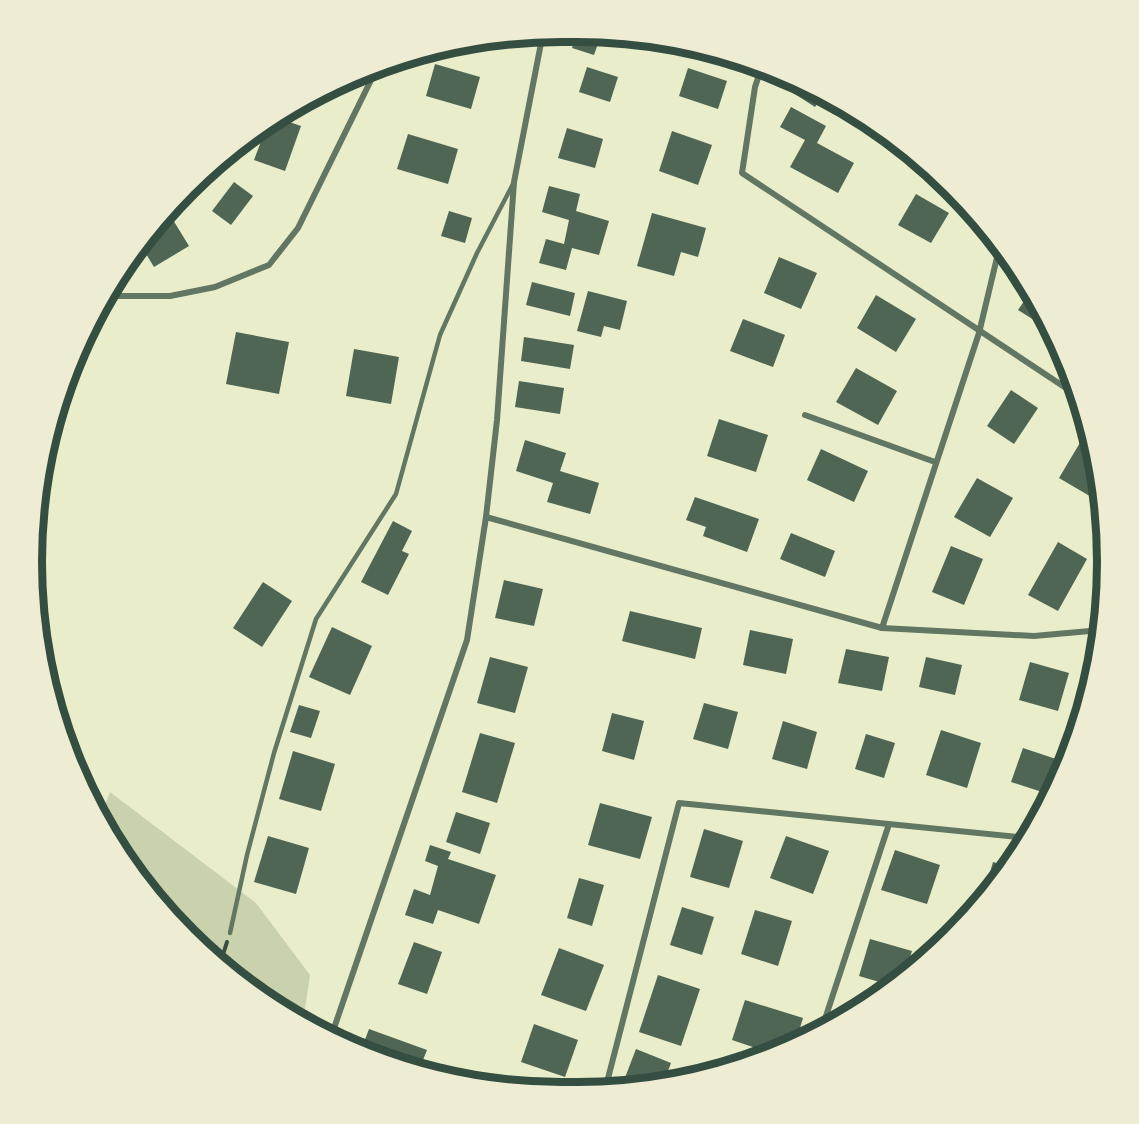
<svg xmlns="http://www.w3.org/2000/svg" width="1139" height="1124" viewBox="0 0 1139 1124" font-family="Manrope,sans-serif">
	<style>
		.green { fill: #cad2ad }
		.building { fill: #4f6655 }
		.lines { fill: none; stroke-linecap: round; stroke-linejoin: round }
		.path { stroke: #344e41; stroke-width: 4 }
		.service { stroke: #617663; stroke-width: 4.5 }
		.minor { stroke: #617663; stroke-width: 6 }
		.rim { fill: none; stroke: #344e41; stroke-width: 8 }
	</style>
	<rect width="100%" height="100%" fill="#e9edc9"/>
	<path class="green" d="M110 792 256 903 310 975 303 1022C218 977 146 903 100 818Z"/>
	<g class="building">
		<path d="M577 33 601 35 594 55 572 48Z"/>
		<path d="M610 36 644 39H654L650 50Z"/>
		<path d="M435 64 480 77 471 109 426 96Z"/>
		<path d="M587 67 618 77 610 102 579 92Z"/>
		<path d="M688 68 727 81 718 109 679 96Z"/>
		<path d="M793 79 823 95 815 107 787 89Z"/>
		<path d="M791 107 826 126 817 143 854 163 838 193 790 167 805 140 780 127Z"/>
		<path d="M275 117 301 126 285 171 254 160 269 120Z"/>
		<path d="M567 128 603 139 595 168 558 158Z"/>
		<path d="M672 131 712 145 698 185 659 171Z"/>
		<path d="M408 134 458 149 448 184 397 169Z"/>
		<path d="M234 182 253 196 231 225 212 211Z"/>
		<path d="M549 186 580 194 576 211 609 221 599 255 572 248 566 270 539 263 546 239 564 244 569 220 542 212Z"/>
		<path d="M916 194 949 213 931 243 898 225Z"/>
		<path d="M449 211 472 218 465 243 441 236Z"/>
		<path d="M652 213 706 228 698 257 681 252 674 276 637 266Z"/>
		<path d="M170 215 189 246 154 267 140 244 157 223Z"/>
		<path d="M779 257 817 273 801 309 764 293Z"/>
		<path d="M532 282 575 293 570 316 526 305Z"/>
		<path d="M588 291 627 301 620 330 604 326 601 337 577 331Z"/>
		<path d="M1031 291 1048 323 1053 332 1018 310Z"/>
		<path d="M876 295 916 319 896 352 857 328Z"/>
		<path d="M743 319 785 335 773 367 730 351Z"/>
		<path d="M236 332 289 342 279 394 226 384Z"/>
		<path d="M524 337 574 345 570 369 521 361Z"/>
		<path d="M354 349 399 357 391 404 346 396Z"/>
		<path d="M856 368 897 391 878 425 836 402Z"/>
		<path d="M519 381 564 388 560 414 515 407Z"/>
		<path d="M1011 390 1038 408 1014 444 987 426Z"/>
		<path d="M719 419 768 435 756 472 707 456Z"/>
		<path d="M1084 436 1092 441 1097 458 1100 487 1093 498 1059 478Z"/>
		<path d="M525 440 566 453 560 471 599 483 590 514 547 502 553 483 516 471Z"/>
		<path d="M821 449 868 471 854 502 807 480Z"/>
		<path d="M977 478 1013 498 990 537 954 517Z"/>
		<path d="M695 497 759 519 747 552 703 536 706 527 686 520Z"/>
		<path d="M393 521 412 531 402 551 409 554 388 595 361 582Z"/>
		<path d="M791 533 835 551 825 577 780 559Z"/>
		<path d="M1058 542 1087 559 1058 611 1028 595Z"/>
		<path d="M951 546 983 559 964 605 932 592Z"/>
		<path d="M504 580 543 589 534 626 495 618Z"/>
		<path d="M263 582 292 601 262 647 233 628Z"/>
		<path d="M630 611 702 628 695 659 622 641Z"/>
		<path d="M332 627 372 646 350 695 309 677Z"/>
		<path d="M750 630 793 639 786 674 743 665Z"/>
		<path d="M846 649 889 657 882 691 838 683Z"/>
		<path d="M490 657 528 667 515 713 477 703Z"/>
		<path d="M926 657 962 665 955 695 919 687Z"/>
		<path d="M1030 662 1069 673 1058 711 1019 700Z"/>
		<path d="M704 703 738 712 728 749 693 739Z"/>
		<path d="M299 705 320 711 311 738 290 732Z"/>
		<path d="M612 713 644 721 634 760 602 751Z"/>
		<path d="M783 721 817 732 807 769 772 759Z"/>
		<path d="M941 730 981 743 967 788 926 775Z"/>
		<path d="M480 733 515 743 497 803 462 792Z"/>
		<path d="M866 734 895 743 884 778 855 769Z"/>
		<path d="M1023 748 1056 759 1045 793 1011 782Z"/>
		<path d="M293 751 335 764 321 811 279 799Z"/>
		<path d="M600 803 652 817 640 859 588 845Z"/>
		<path d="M456 812 490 823 480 854 446 842Z"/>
		<path d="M704 829 743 841 729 888 690 877Z"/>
		<path d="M268 836 309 848 296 894 254 882Z"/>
		<path d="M786 836 829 851 813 894 770 878Z"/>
		<path d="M430 845 451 852 448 859 496 875 479 924 438 910 433 924 405 915 414 889 430 895 438 866 425 861Z"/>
		<path d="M895 850 940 865 927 904 881 890Z"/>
		<path d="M993 862 1010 867 983 899 987 883Z"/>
		<path d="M579 878 604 885 592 926 567 918Z"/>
		<path d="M682 907 714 917 702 955 670 945Z"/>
		<path d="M755 910 792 921 778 966 741 954Z"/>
		<path d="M870 939 912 951 904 976 893 986 859 976Z"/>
		<path d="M414 942 442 952 427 994 398 984Z"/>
		<path d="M559 948 604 965 586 1011 541 995Z"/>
		<path d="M658 975 700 989 681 1046 639 1032Z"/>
		<path d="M745 1000 803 1018 795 1044 774 1054 732 1040Z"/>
		<path d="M534 1024 578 1040 565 1077 521 1062Z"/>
		<path d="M369 1029 427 1050 419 1070 360 1053Z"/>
		<path d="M636 1049 671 1063 663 1084 621 1088Z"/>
	</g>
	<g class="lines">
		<path class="path" d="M220 964 227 942"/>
		<path class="service" d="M230 933 247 855 274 753 316 619 396 494 440 335 477 253 513 184"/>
		<g class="minor">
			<path d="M762 66 755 87 742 173 1078 396"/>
			<path d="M106 296H170L215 287 269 265 298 228 378 66"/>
			<path d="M805 415 935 462"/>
			<path d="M486 517 882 628 1034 636 1101 630"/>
			<path d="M882 628 979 333 1000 245"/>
			<path d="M825 1019 889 824"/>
			<path d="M331 1037 467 640 486 517 497 420 514 182 543 33"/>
			<path d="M605 1090 679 803 1028 838"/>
		</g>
	</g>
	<path d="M0 0H1139V1124H0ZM562 42H577A520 520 0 0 1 1097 562V562A520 520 0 0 1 577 1082H562A520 520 0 0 1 42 562V562A520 520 0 0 1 562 42Z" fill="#eeecd3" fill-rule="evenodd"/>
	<path class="rim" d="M562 42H577A520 520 0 0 1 1097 562V562A520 520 0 0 1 577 1082H562A520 520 0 0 1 42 562V562A520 520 0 0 1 562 42Z"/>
</svg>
